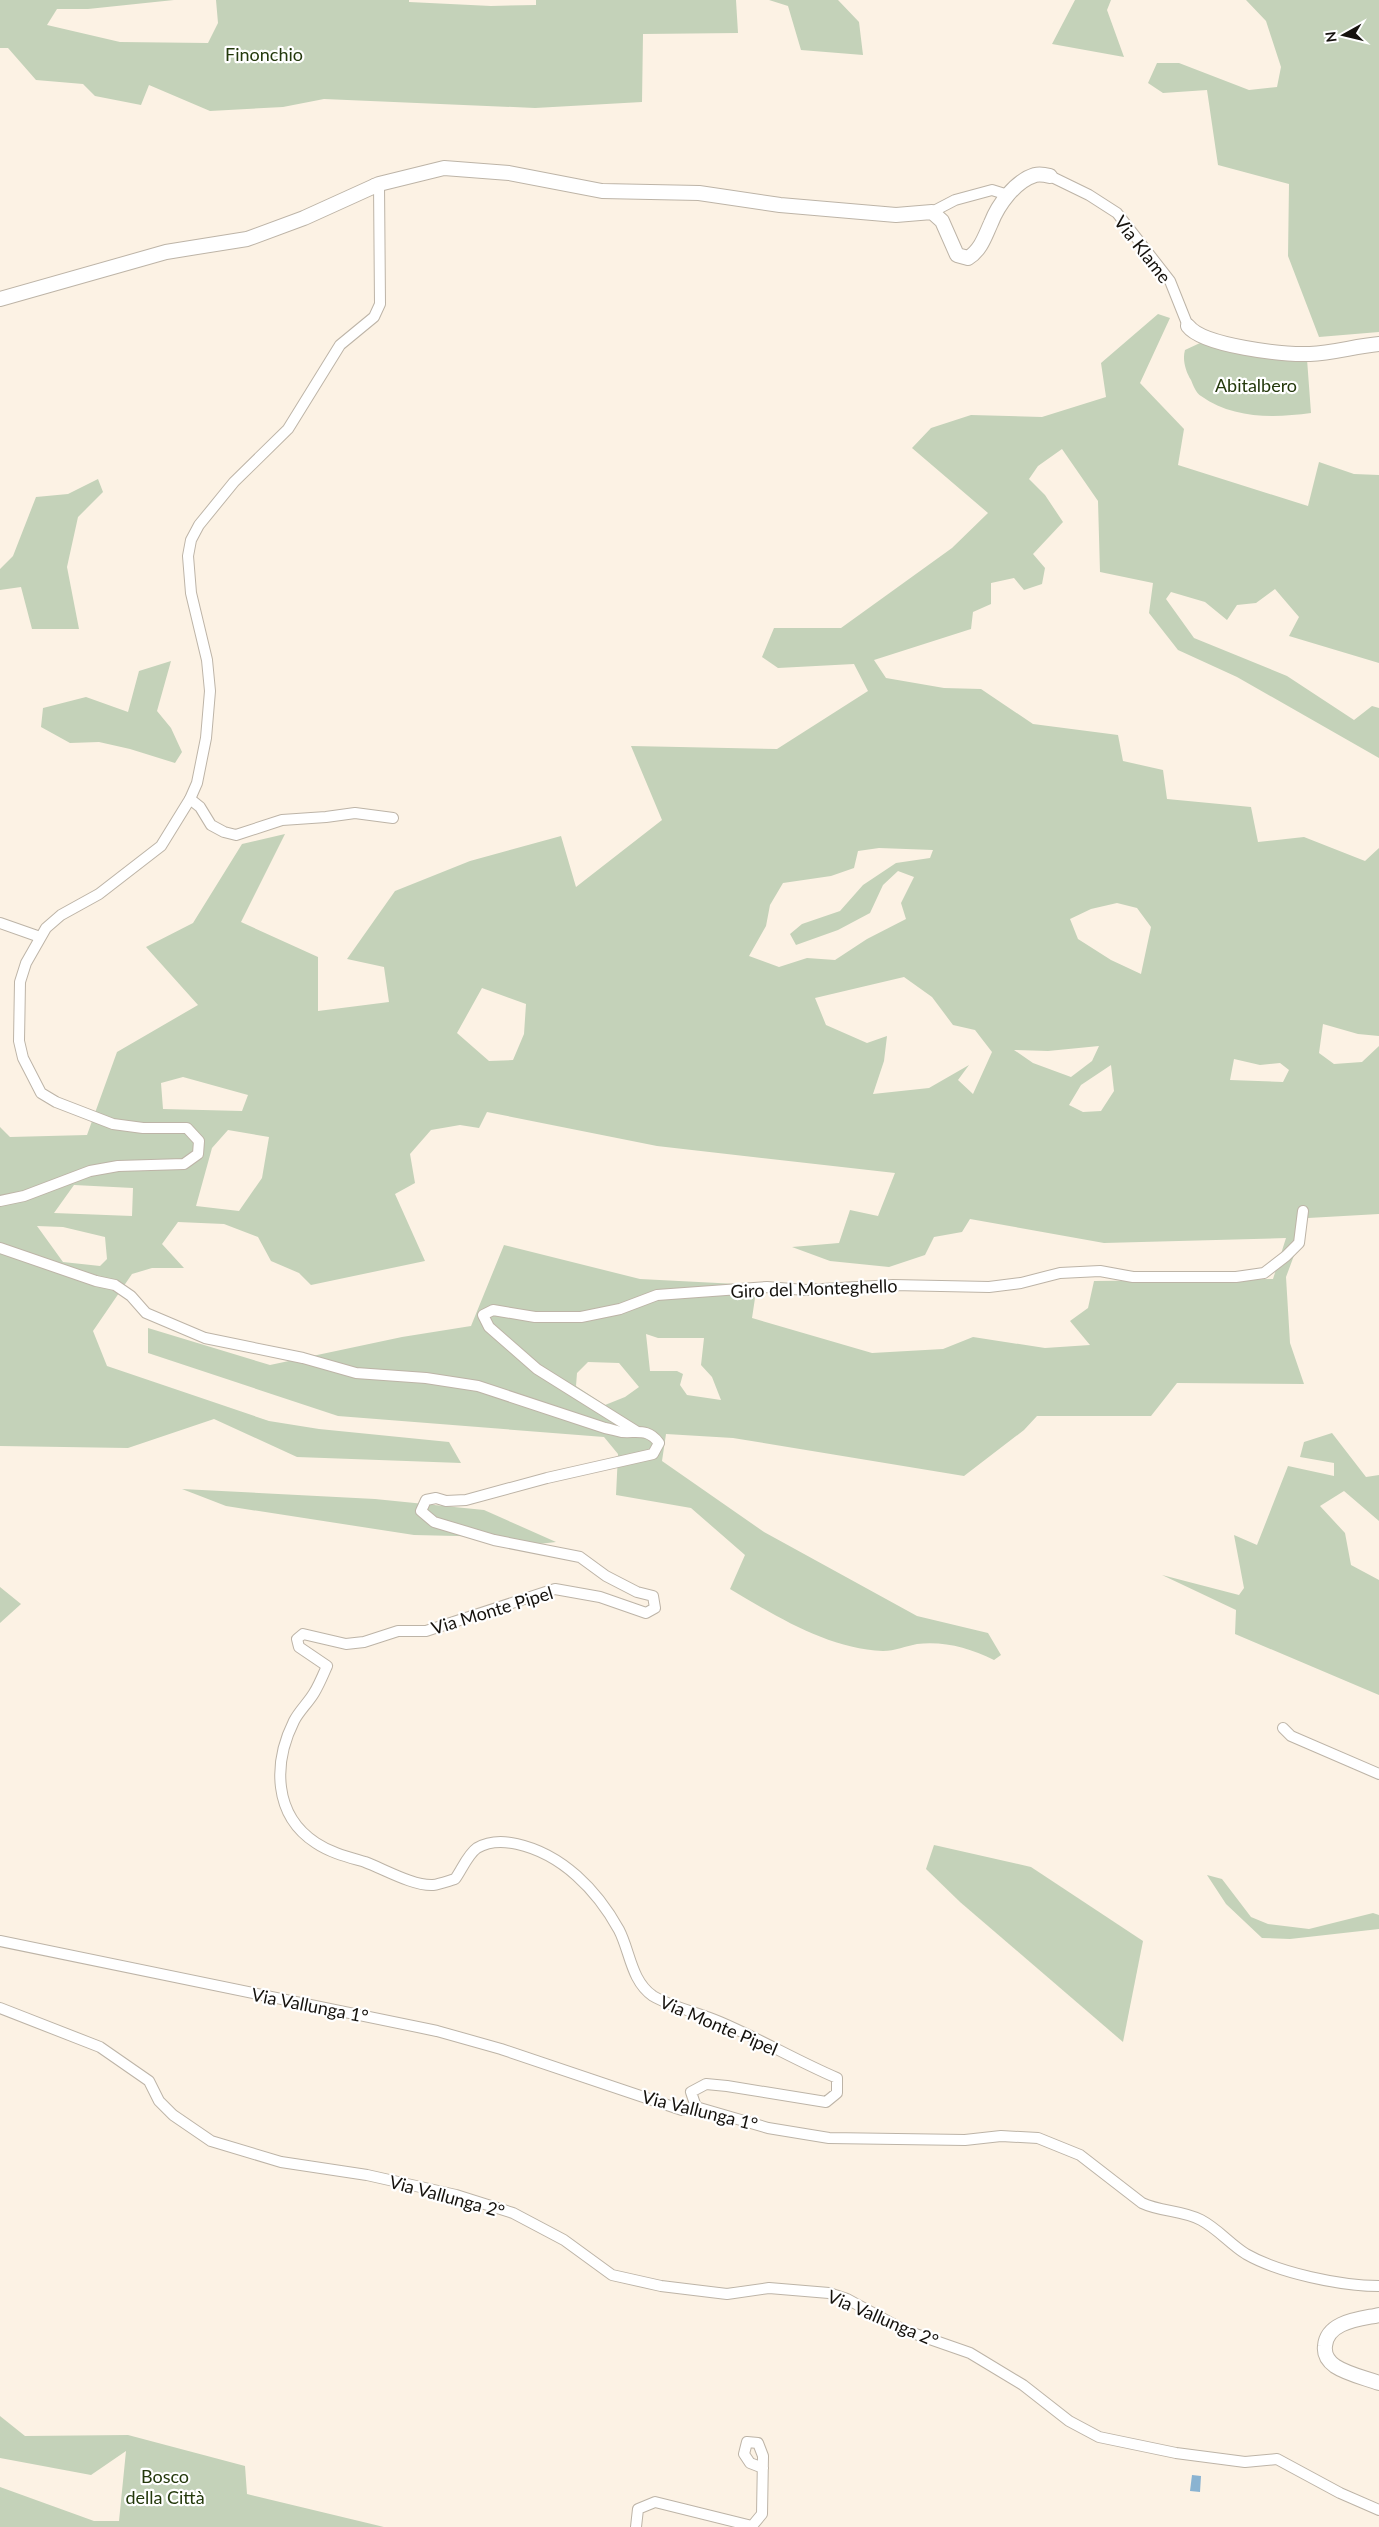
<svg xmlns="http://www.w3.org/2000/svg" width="1379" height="2527" viewBox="0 0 1379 2527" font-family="Lato,sans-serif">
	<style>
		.green { fill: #c4d2b9; fill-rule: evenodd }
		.water { fill: #8ab3d1 }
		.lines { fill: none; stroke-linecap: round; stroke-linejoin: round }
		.street-casing { stroke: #bdb4a7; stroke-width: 12 }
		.secondary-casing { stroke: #bdb4a7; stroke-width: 16 }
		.street { stroke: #fff; stroke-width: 10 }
		.secondary { stroke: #fff; stroke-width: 14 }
		.labels { text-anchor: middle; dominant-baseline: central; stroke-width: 4.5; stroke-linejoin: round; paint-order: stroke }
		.park-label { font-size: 18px; fill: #24390c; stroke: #fff }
		.street-label { font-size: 18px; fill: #15120d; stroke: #fff }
	</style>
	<rect width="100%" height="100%" fill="#fcf2e4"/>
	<g class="green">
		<path d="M0 0H174L88 9H57L47 25 120 42 208 43 218 23 216 0H409V2L491 6 536 5V0H736L738 33 643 34 642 102 535 108 324 99 283 107 210 111 149 85 141 105 95 96 83 84 36 80 8 48H0Z"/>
		<path d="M769 0H838L859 22 863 55 801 50 788 6Z"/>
		<path d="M1075 0H1111L1107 10 1124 57 1052 44Z"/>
		<path d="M1246 0H1379V332L1319 337 1288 256 1289 184 1218 165 1207 90 1163 93 1148 83 1157 63H1179L1249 90 1277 87 1281 67 1266 21Z"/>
		<path d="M1158 314 1170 318 1140 383 1184 429 1178 465 1308 506 1319 462 1354 474 1379 475V663L1289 636 1299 617 1275 589 1256 603 1237 605 1227 620 1205 602 1171 592 1166 599 1194 638 1287 676 1354 720 1372 706 1379 708V758L1237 677 1178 650 1149 613 1153 583 1100 572 1098 501 1062 449 1038 466 1029 479 1045 495 1063 522 1033 554 1045 568 1042 584 1024 590 1014 578 991 583V604L973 612 971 629 874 660 886 678 944 688 981 689 1033 724 1118 735 1123 761 1163 770 1167 799 1251 807 1258 842 1304 837 1365 861 1379 848V1036L1358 1034 1323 1024 1319 1053 1334 1064 1362 1062 1379 1046V1214L1308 1218 1286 1277 1290 1343 1304 1384 1177 1383 1151 1416H1037L1024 1430 964 1476 733 1438 666 1434 662 1461 764 1532 917 1616 988 1633 1001 1655 994 1660C969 1648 945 1641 917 1644 906 1646 895 1651 883 1651 828 1649 776 1616 730 1589L745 1555 691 1508 616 1495 618 1454 604 1437 338 1416 148 1353V1328L270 1365 402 1337 471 1326 504 1245 640 1279 757 1285 752 1318 872 1353 943 1349 973 1337 1045 1348 1090 1345 1070 1321 1088 1308 1094 1281 1273 1279 1286 1238 1104 1243 970 1219 962 1232 934 1237 925 1255 889 1267 830 1261 792 1247 839 1243 850 1210 878 1216 895 1173 657 1146 487 1112 479 1128 460 1125 431 1130 410 1154 415 1183 395 1194 425 1261 311 1285 299 1273 271 1261 258 1237 224 1224 178 1222 162 1244 184 1268H152L132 1274 93 1331 107 1366 269 1421 319 1429 449 1442 461 1463 297 1457 214 1419 128 1448 0 1446V1127L10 1137 87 1135 117 1052 198 1005 146 947 193 923 242 844 285 834 241 922 318 957V1011L389 1002 384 967 347 959 395 891 470 861 561 836 576 887 662 820 631 746 777 749 868 691 854 664 778 668 762 657 774 628H841L952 548 988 513 912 448 931 428 971 415 1042 417 1106 397 1101 363ZM879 848 933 850 930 858 896 863 863 885 840 911 802 924 790 934 796 945 838 930 870 913 883 885 898 871 914 877 901 903 906 919 867 939 835 960 807 958 779 967 749 956 766 926 770 905 783 883 831 876 854 868 858 851ZM1117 903 1137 908 1151 927 1141 974 1111 960 1078 939 1070 919 1091 909ZM904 977 932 997 953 1025 975 1030 992 1052 973 1094 958 1080 969 1065 929 1088 873 1094 884 1061 887 1036 867 1043 826 1025 815 998ZM482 988 526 1004 524 1034 513 1060 489 1061 457 1033ZM1099 1046 1092 1061 1071 1077 1033 1063 1014 1050 1048 1051ZM1234 1059 1260 1065 1280 1063 1289 1070 1283 1082 1230 1080ZM1111 1065 1114 1091 1101 1111 1083 1112 1069 1105 1081 1085ZM183 1077 248 1095 242 1111 163 1109 161 1083ZM228 1130 269 1137 262 1178 239 1211 196 1206 212 1148ZM74 1185 133 1188 132 1216 54 1213ZM37 1226 63 1227 105 1237 107 1259 100 1266 63 1262ZM646 1334 658 1338H704L701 1365 712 1377 721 1400 687 1395 680 1385 683 1374 677 1371H650ZM588 1362 619 1363 639 1387 625 1397 605 1405 576 1386 577 1373Z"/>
		<path d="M1200 343 1307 359 1311 413C1274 418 1233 419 1201 396 1196 393 1193 385 1191 380 1186 372 1182 360 1185 350Z"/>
		<path d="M98 479 103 492 78 517 67 567 79 629H32L21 587 0 590V569L13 556 36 497 68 494Z"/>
		<path d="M171 661 157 711 171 728 182 752 175 763 130 749 99 742 70 743 41 727 43 708 86 697 128 712 139 671Z"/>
		<path d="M1332 1433 1366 1477 1379 1475V1521L1344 1491 1320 1506 1345 1533 1351 1565 1379 1580V1695L1235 1634 1236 1610 1162 1575 1239 1595 1244 1588 1234 1535 1257 1545 1288 1466 1334 1476V1463L1300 1457 1304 1442Z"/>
		<path d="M182 1489 375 1499 484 1510 556 1542 530 1545 499 1537 414 1535 226 1506Z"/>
		<path d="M0 1587 21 1604 0 1623Z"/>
		<path d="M934 1845 1031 1867 1143 1941 1123 2042 960 1902 926 1869Z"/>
		<path d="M1207 1875 1222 1879 1251 1917 1268 1924 1309 1929 1373 1913 1379 1915V1929L1290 1939 1262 1938 1226 1904Z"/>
		<path d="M0 2416 25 2436 128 2435 245 2466 247 2494 384 2527H0V2487L94 2521H119L126 2451 91 2475 0 2458Z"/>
	</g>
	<path class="water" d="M1192 2475 1201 2476 1200 2492 1190 2491Z"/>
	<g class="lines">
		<g class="street-casing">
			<g id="street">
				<path d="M1050 176 1089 195 1117 213 1170 281 1188 326"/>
				<path d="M932 212 955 200 992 190 1008 195"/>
				<path d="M190 799 200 807 211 825 224 832 236 835 282 820 326 817 355 813 393 818"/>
				<path d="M0 923 40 937"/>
				<path d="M0 1201 24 1196 90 1171 118 1166 184 1164 198 1154 199 1141 187 1128H143L113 1124 56 1102 41 1093 23 1058 19 1041 20 982 26 963 46 928 61 915 99 894 161 846 190 799 197 783 206 738 210 691 207 660 191 593 188 556 191 540 199 525 234 482 288 429 340 345 374 317 380 304 379 184H374"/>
				<path d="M0 1248 96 1281 115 1285 131 1296 146 1313 205 1338 303 1358 356 1373 426 1378 478 1386 605 1428C611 1429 616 1431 622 1432 638 1433 648 1428 659 1443L653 1454 547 1478 466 1500 446 1501 436 1498 426 1500 421 1511 434 1522 494 1540 580 1557 606 1576 637 1592 653 1596 655 1608 646 1613 600 1597 555 1589 426 1631H398L364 1642 346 1644 303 1634 297 1639 299 1647 327 1666C323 1675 319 1685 314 1693 308 1703 299 1711 294 1721 273 1763 273 1815 316 1843 331 1853 348 1857 365 1862 384 1869 413 1886 433 1885 440 1884 448 1881 455 1879 461 1871 468 1854 477 1848 489 1841 504 1841 517 1844 562 1854 597 1890 619 1930 630 1951 631 1981 653 1996 671 2007 700 2013 720 2022 760 2039 797 2061 837 2078V2093L826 2102 727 2086 706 2084 691 2092 696 2107"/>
				<path d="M636 1431 537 1369 489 1327 483 1315 493 1310 535 1317H581L620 1309 657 1295 767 1287 805 1290 893 1285 989 1287 1021 1283 1060 1273 1100 1271 1133 1277H1236L1264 1273 1286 1256 1299 1243 1303 1211"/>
				<path d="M1283 1728 1291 1736 1379 1774"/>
				<path d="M0 1941 437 2031 501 2049 682 2110 696 2107 768 2128 829 2138 965 2140 1001 2136 1038 2138 1080 2155 1142 2203C1161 2212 1182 2210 1201 2220 1218 2229 1230 2244 1246 2254 1279 2273 1341 2286 1379 2286"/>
				<path d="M0 2008 100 2047 149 2081 159 2101 173 2115 211 2141 281 2162 367 2175 456 2195 513 2213 564 2240 612 2275 661 2286 727 2294 769 2288 829 2293 847 2299 904 2330 970 2353 1023 2385 1069 2421 1099 2437 1176 2453 1245 2462 1277 2459 1340 2493 1379 2510"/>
				<path d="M636 2527 638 2509 655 2502 752 2526 762 2514 763 2456 758 2443 747 2442 744 2454 750 2463 763 2468"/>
			</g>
		</g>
		<g class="secondary-casing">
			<g id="secondary">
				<path d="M0 299 166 252 247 239 304 218 379 184 444 168 509 173 602 191 699 193 780 205 896 215 932 212 942 221 957 255 968 258C981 250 985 236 991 223 998 205 1015 181 1035 175 1039 174 1046 175 1050 176"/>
				<path d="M1188 326C1203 346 1284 355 1310 354 1333 353 1356 346 1379 344"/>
				<path d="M1379 2315C1361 2319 1327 2321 1325 2346 1324 2354 1328 2361 1335 2366 1347 2374 1365 2378 1379 2383"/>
			</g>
		</g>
		<use href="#street" class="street"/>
		<use href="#secondary" class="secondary"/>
	</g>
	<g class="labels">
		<g class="park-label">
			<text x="264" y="54">Finonchio</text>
			<text x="1256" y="385">Abitalbero</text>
			<text x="165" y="2476">Bosco<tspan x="165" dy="21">della Città</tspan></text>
		</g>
		<g class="street-label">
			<text transform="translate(1143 249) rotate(52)">Via Klame</text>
			<text transform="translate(814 1288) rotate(-2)">Giro del Monteghello</text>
			<text transform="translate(492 1610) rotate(-17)">Via Monte Pipel</text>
			<text transform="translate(310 2005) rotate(11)">Via Vallunga 1°</text>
			<text transform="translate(719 2025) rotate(23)">Via Monte Pipel</text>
			<text transform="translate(700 2110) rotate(14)">Via Vallunga 1°</text>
			<text transform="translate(447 2196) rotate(15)">Via Vallunga 2°</text>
			<text transform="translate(883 2318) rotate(23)">Via Vallunga 2°</text>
		</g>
	</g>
	<g transform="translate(1344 35) rotate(262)" stroke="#ffffff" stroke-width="4" paint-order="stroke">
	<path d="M0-4L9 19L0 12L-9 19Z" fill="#15120d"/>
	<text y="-8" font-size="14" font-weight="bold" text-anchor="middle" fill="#15120d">N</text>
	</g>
</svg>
